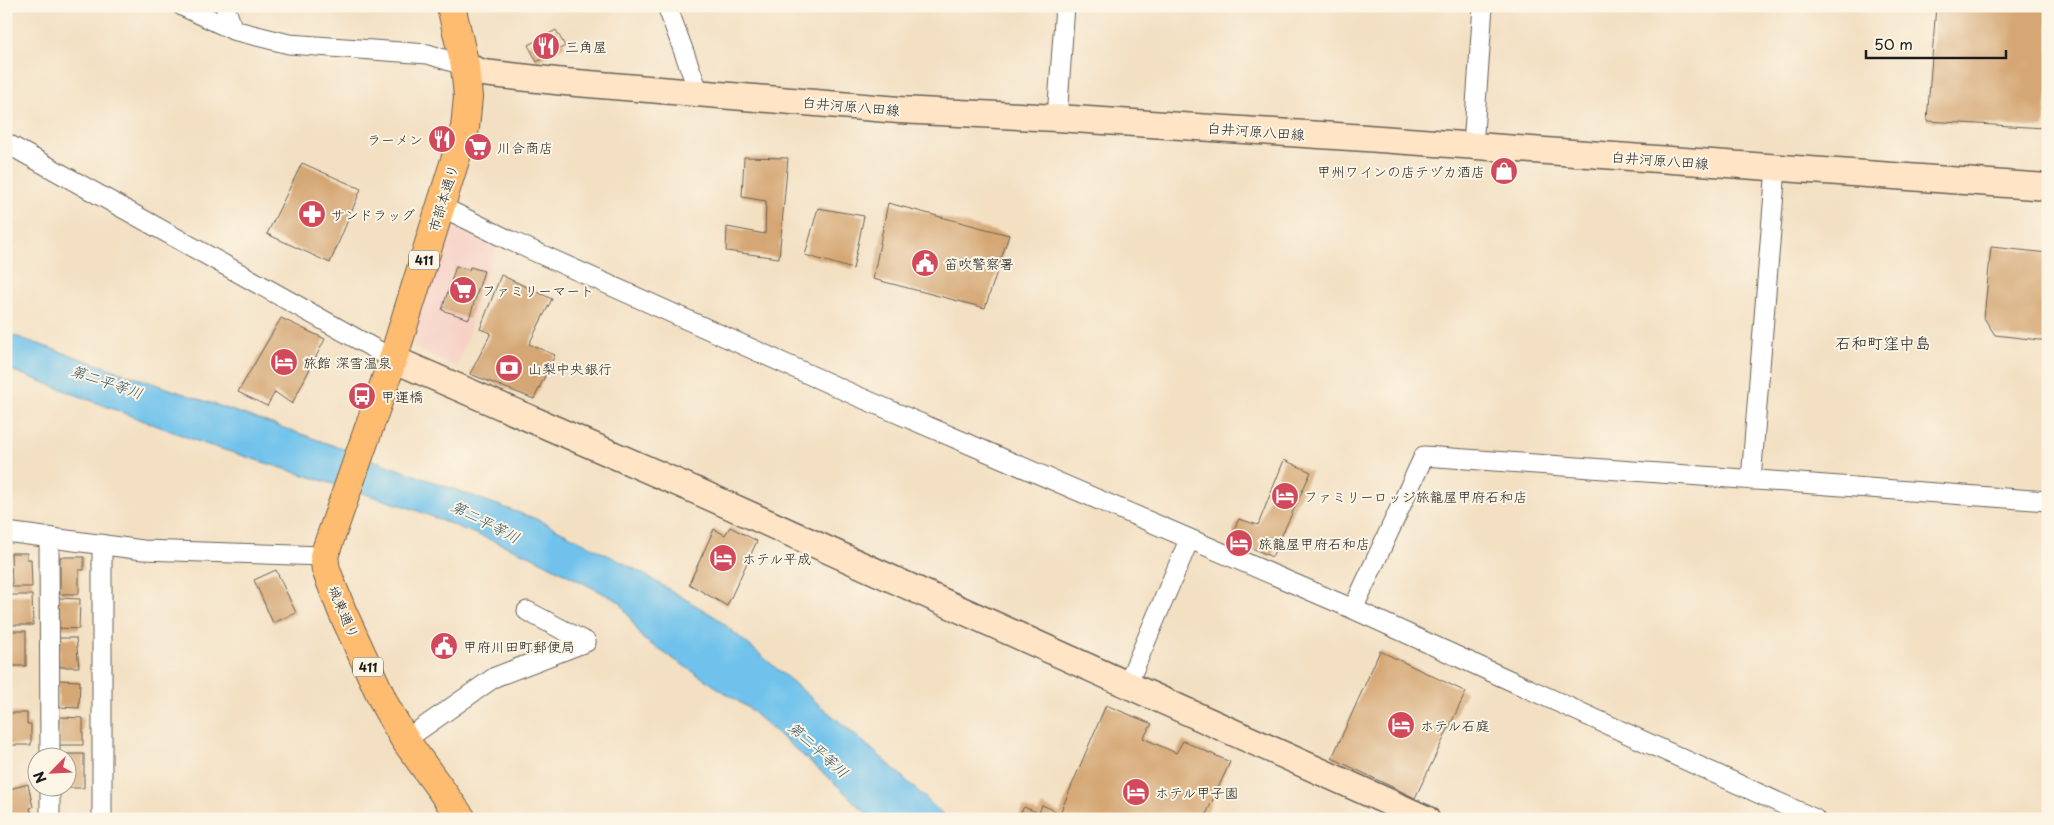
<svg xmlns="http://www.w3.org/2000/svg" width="2054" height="825" viewBox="0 0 2054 825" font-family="'Playpen Sans','Klee One',sans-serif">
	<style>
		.built { fill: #f7d1c6 }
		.water { fill: #70c2ec; stroke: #466f84 }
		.building { fill: #d5a775 }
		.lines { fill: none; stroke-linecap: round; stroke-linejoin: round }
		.street-casing { stroke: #676156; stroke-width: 21 }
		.secondary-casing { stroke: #676156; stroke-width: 29 }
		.highway-casing { stroke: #676156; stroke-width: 30 }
		.street { stroke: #fff; stroke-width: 19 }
		.secondary { stroke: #ffe4c6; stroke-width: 26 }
		.highway { stroke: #febc70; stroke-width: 28 }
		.labels { text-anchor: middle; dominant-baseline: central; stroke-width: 4; stroke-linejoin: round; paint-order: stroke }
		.shield { fill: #fcf5e5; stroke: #5f5d58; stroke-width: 1 }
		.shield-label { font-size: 12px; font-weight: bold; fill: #1c1c1c }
		.poi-label { font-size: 14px; fill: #1c1c1c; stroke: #fcf5e5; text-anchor: start }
		.street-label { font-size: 14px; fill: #1c1c1c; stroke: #fcf5e5 }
		.water-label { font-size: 15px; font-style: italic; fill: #395665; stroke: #fcf5e5 }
		.quarter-label { font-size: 16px; fill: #1c1c1c; stroke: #fcf5e5 }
	</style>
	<rect width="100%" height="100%" fill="#fcf5e5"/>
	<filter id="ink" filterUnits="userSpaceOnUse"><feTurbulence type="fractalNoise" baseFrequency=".02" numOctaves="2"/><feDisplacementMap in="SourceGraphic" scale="10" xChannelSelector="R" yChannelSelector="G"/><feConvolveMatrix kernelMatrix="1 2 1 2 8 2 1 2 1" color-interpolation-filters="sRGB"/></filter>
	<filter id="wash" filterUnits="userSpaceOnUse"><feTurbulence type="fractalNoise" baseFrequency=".0096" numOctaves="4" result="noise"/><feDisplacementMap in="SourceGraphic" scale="20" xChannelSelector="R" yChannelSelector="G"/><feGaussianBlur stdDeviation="1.12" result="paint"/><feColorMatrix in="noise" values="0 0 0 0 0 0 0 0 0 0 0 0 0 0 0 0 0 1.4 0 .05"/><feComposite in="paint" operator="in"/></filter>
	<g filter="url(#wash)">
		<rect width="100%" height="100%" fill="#f3e0c3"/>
		<path class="built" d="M447 222 496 244 458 367 417 349 412 343Z"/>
		<path class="water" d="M6 333 304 435 539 520 633 568 717 618 881 757 948 819H872L839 787 747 707 643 639 620 602 531 556 413 509 202 443 6 368Z"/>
		<g id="blocks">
			<g class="building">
				<path d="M1936 6H2048V85L2044 128 1927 121Z"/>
				<path d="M556 30 565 46 537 62 528 45Z"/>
				<path d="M744 157 788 158 779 258 726 251 727 227 765 234 766 201 742 197Z"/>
				<path d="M302 163 361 189 330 263 267 234Z"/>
				<path d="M888 203 1009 235 985 308 873 279Z"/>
				<path d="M818 208 864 216 853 269 805 255Z"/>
				<path d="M1991 247 2048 253V341L1995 335 1984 318Z"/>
				<path d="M456 266 469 270 470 267 484 271 469 319 442 310Z"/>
				<path d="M501 275 552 299 529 344 555 355 534 399 470 374 491 333 480 329Z"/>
				<path d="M281 318 325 339 292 404 275 392 267 406 238 392Z"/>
				<path d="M1284 460 1311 472 1272 557 1250 547 1253 540 1233 531 1239 519 1258 525Z"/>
				<path d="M730 527 757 541 727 606 689 584 714 529 725 535Z"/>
				<path d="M11 553H27V559H31L32 587H12Z"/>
				<path d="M60 557H84V570H79V594H60Z"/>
				<path d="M276 570 296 613 273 623 254 580Z"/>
				<path d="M6 595H32L33 625H7Z"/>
				<path d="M58 598 80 599 79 629 57 628Z"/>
				<path d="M6 631H26V666H7Z"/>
				<path d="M59 638H76L79 667H60Z"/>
				<path d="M1380 651 1466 692 1415 798 1332 758Z"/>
				<path d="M59 680 80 681 79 708 58 707Z"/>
				<path d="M1106 705 1152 724 1143 738 1176 753 1183 741 1230 762 1204 819H1017L1024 807 1039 813 1042 805 1060 813Z"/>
				<path d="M7 713H27V724H31V745H8Z"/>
				<path d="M60 717 83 718V745H59Z"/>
				<path d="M60 754H84V788H68V758H60Z"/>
				<path d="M28 784 33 807 30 808 33 819H8L6 802 9 801 6 790Z"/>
			</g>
		</g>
	</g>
	<g filter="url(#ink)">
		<use href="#blocks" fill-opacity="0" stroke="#676156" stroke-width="1"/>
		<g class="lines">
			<g class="street-casing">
				<g id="street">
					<path d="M182 6 233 30 289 44 428 54 465 66"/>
					<path d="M225 6 233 30"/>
					<path d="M667 6 699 93"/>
					<path d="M1057 118 1065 6"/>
					<path d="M6 143 393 359"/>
					<path d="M1473 146 1483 6"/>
					<path d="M440 206 509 240 857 396 1353 609 1815 819"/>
					<path d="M1751 480 1776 168"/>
					<path d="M6 532 143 550 324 556"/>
					<path d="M49 537 50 758"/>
					<path d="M102 544V819"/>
					<path d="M1353 609 1424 456 2048 501"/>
					<path d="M527 611 586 642"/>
					<path d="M1128 683 1189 540"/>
					<path d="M405 740 495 677 586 642"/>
					<path d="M50 788V819"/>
				</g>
			</g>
			<g class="secondary-casing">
				<g id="secondary">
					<path d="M465 66 483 73 565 82 899 110 1057 118 1366 138 2048 187"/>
					<path d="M393 359 699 492 1426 819"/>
				</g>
			</g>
			<g class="highway-casing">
				<path id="highway" d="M451 6 465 66 468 97 465 128 393 359 324 556 326 570 342 611 386 707 405 740 462 819"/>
			</g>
			<use href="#street" class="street"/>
			<use href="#secondary" class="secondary"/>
			<use href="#highway" class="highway"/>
		</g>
	</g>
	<defs>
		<g id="restaurant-disc" transform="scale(1.4375)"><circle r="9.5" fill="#d1495b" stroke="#fcf5e5"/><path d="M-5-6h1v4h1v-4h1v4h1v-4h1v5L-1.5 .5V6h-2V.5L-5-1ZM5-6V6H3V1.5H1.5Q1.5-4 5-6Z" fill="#fff"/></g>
		<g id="supermarket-disc" transform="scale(1.4375)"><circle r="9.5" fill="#d1495b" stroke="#fcf5e5"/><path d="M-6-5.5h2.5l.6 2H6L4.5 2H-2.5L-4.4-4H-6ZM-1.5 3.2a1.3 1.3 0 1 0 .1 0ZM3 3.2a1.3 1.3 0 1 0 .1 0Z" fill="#fff"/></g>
		<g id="shop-disc" transform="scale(1.4375)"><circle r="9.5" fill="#d1495b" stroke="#fcf5e5"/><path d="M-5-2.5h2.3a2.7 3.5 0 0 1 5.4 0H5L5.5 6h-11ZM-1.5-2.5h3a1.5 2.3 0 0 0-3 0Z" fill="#fff"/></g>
		<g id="pharmacy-disc" transform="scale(1.4375)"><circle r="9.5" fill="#d1495b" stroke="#fcf5e5"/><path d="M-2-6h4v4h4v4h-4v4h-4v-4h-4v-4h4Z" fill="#fff"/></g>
		<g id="civic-disc" transform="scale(1.4375)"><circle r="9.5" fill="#d1495b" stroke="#fcf5e5"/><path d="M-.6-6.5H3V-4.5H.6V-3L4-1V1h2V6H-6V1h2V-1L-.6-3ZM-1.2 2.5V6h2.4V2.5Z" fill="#fff"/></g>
		<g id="hotel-disc" transform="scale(1.4375)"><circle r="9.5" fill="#d1495b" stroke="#fcf5e5"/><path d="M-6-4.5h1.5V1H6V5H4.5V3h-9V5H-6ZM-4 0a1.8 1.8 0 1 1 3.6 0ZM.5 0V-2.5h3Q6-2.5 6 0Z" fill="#fff"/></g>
		<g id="bank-disc" transform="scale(1.4375)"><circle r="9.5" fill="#d1495b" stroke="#fcf5e5"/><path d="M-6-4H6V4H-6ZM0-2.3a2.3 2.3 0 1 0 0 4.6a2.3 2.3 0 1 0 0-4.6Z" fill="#fff"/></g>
		<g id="bus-disc" transform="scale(1.4375)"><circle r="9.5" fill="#d1495b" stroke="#fcf5e5"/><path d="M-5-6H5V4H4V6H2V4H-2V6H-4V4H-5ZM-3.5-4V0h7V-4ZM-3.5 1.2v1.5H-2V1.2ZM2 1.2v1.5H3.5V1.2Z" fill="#fff"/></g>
	</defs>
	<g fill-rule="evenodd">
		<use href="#restaurant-disc" x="546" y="46"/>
		<use href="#restaurant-disc" x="442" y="139"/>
		<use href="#supermarket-disc" x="478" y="147"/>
		<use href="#shop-disc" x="1504" y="171"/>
		<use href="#pharmacy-disc" x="312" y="214"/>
		<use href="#civic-disc" x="925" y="263"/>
		<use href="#supermarket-disc" x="463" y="290"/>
		<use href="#hotel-disc" x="284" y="362"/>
		<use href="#bank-disc" x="509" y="368"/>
		<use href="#bus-disc" x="362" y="396"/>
		<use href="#hotel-disc" x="1285" y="496"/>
		<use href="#hotel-disc" x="1239" y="543"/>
		<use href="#hotel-disc" x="723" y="558"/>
		<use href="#civic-disc" x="444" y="646"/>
		<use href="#hotel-disc" x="1401" y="725"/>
		<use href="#hotel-disc" x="1136" y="792"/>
	</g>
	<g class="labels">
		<g class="shield">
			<rect x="409" y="250.5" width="30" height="19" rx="4"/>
			<rect x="353" y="657.5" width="30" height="19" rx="4"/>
		</g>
		<g class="shield-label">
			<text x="424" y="260">411</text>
			<text x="368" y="667">411</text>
		</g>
		<g class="poi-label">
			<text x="565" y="46">三角屋</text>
			<text x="423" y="139" text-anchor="end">ラーメン</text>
			<text x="497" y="147">川合商店</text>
			<text x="1485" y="171" text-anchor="end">甲州ワインの店テヅカ酒店</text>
			<text x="331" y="214">サンドラッグ</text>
			<text x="944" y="263">笛吹警察署</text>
			<text x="482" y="290">ファミリーマート</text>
			<text x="303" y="362">旅館 深雪温泉</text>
			<text x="528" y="368">山梨中央銀行</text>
			<text x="381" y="396">甲運橋</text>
			<text x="1304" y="496">ファミリーロッジ旅籠屋甲府石和店</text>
			<text x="1258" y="543">旅籠屋甲府石和店</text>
			<text x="742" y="558">ホテル平成</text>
			<text x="463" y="646">甲府川田町郵便局</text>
			<text x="1420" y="725">ホテル石庭</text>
			<text x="1155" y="792">ホテル甲子園</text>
		</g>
		<g class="street-label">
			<text transform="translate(851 106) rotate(5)">白井河原八田線</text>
			<text transform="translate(1256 131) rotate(4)">白井河原八田線</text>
			<text transform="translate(1660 160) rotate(4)">白井河原八田線</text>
			<text transform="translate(443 198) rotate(-73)">市部本通り</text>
			<text transform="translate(344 612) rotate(67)">城東通り</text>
		</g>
		<g class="water-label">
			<text transform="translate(107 381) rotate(19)">第二平等川</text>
			<text transform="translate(486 521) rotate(27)">第二平等川</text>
			<text transform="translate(819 749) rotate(42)">第二平等川</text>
		</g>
		<g class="quarter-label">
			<text x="1883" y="342">石和町窪中島</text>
		</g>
	</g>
	<rect width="2054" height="825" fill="none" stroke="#fcf5e5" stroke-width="25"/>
	<g transform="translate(52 772) rotate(246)"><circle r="24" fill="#fcf5e5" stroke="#a29e95"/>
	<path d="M0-4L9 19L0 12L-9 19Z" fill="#d1495b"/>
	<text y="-8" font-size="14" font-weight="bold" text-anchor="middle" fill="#1c1c1c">N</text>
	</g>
	<path d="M1866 50v8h140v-8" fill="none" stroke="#1c1c1c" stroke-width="2.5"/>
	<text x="1874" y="50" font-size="15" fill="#1c1c1c" stroke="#fcf5e5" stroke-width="4" paint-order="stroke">50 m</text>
</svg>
